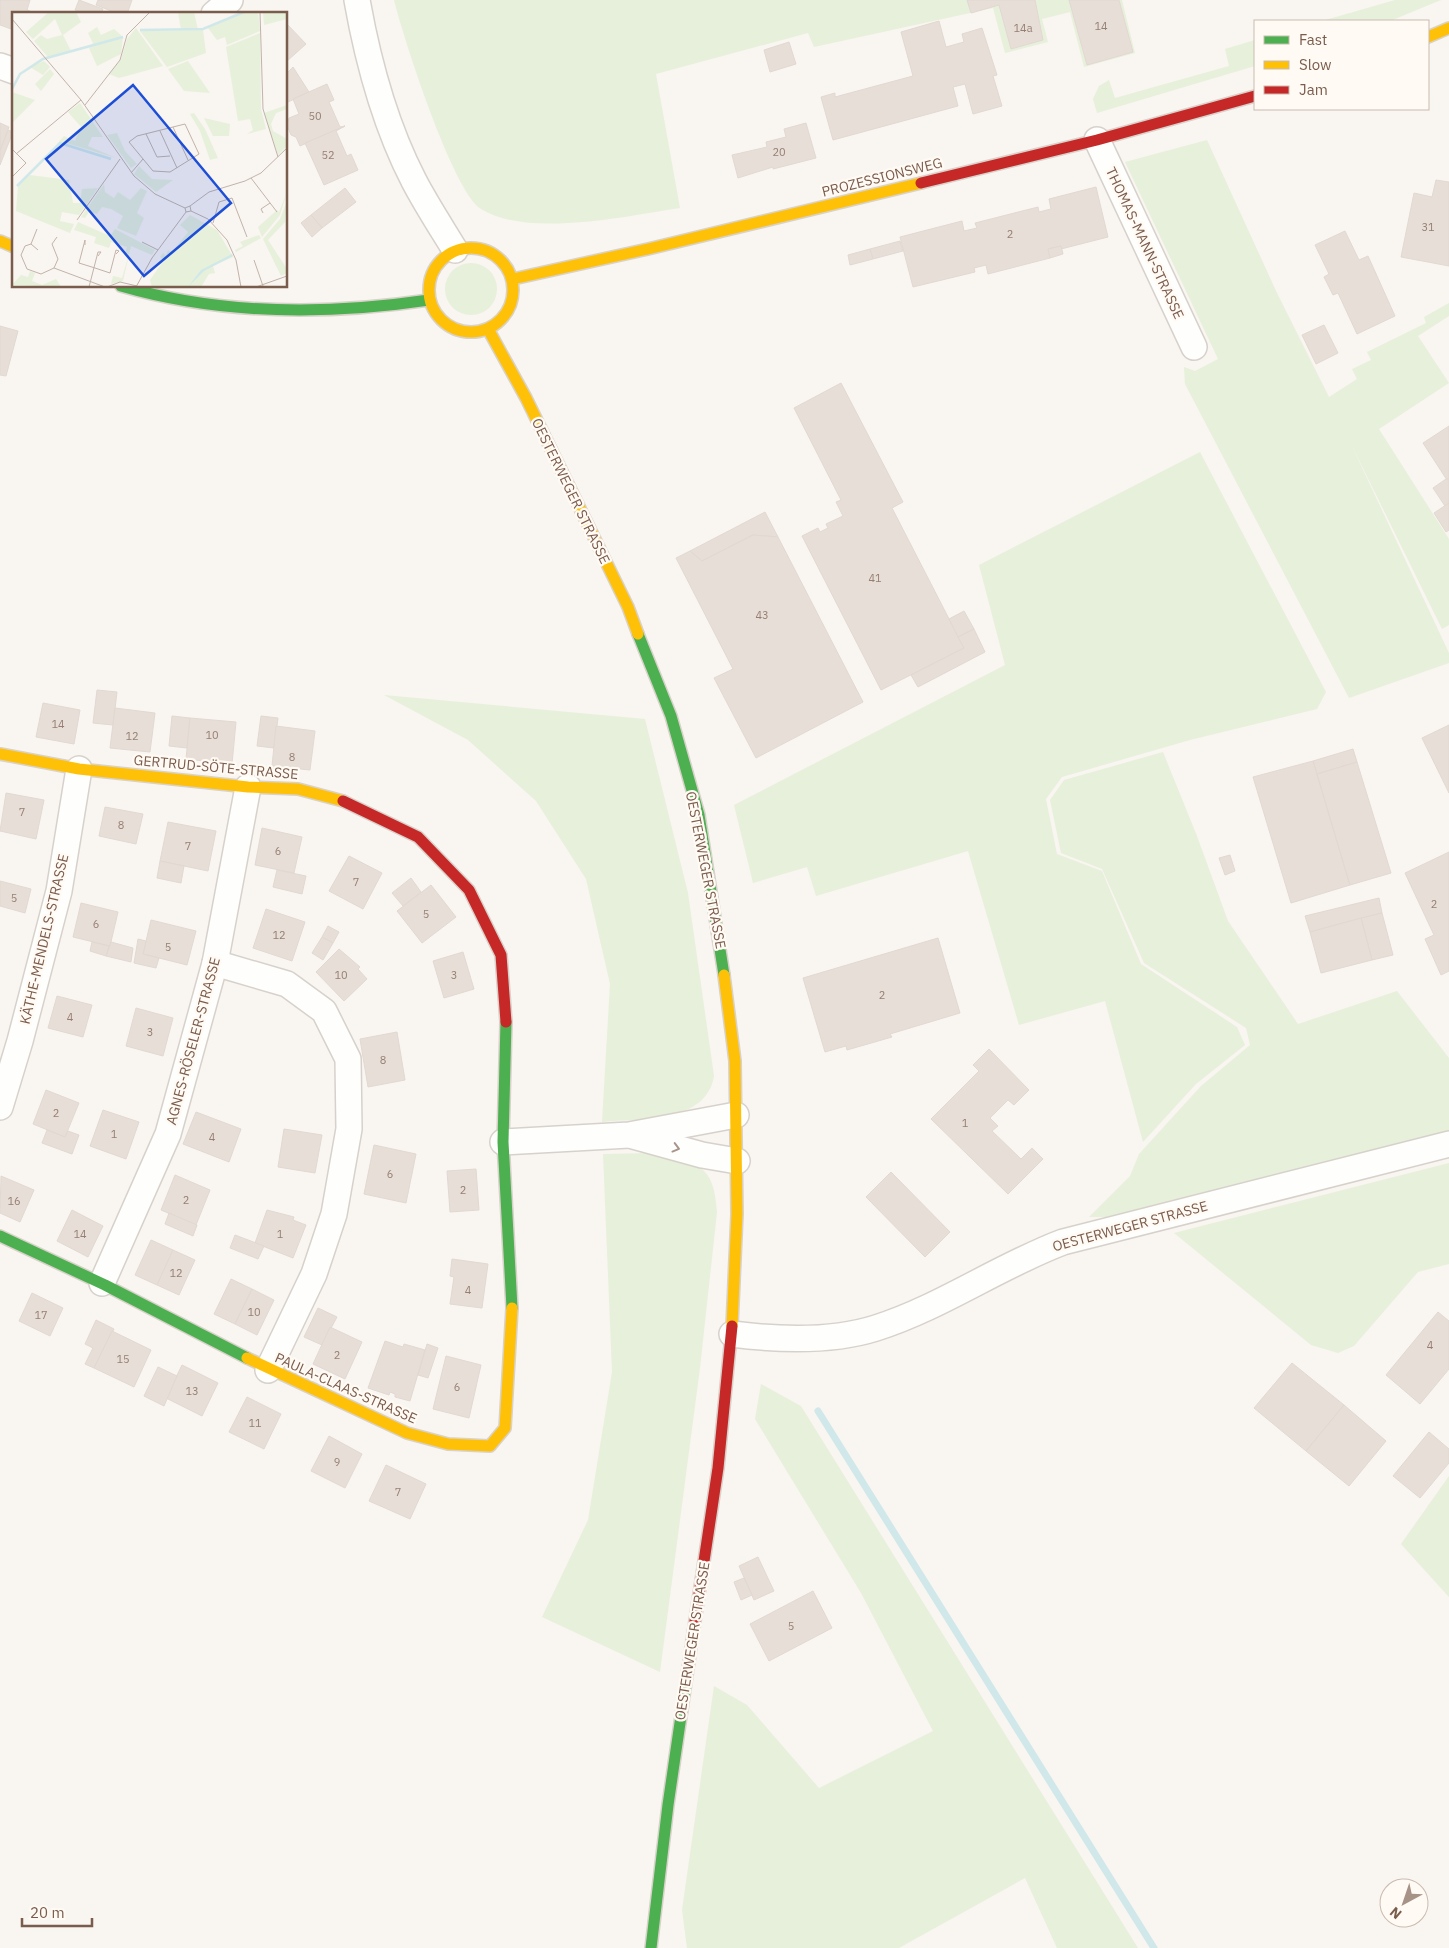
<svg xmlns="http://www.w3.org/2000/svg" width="1449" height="1948" viewBox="0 0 1449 1948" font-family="'IBM Plex Sans',sans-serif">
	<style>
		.green { fill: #e7f0db }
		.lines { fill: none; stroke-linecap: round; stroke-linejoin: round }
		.stream { stroke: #d0e8ea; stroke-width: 7 }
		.building { fill: #e6ded7; stroke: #e2d8d2 }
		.street-casing { stroke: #d7d1cb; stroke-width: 28 }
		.fast-casing { stroke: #d9d2cb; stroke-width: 14 }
		.slow-casing { stroke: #d9d2cb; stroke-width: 14 }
		.jam-casing { stroke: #d9d2cb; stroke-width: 14 }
		.street { stroke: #fefefd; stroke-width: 25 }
		.fast { stroke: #4caf50; stroke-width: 11 }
		.slow { stroke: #ffc107; stroke-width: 11 }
		.jam { stroke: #c62828; stroke-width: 11 }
		.oneway { stroke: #a8958b }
		.labels { text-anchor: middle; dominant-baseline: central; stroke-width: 4.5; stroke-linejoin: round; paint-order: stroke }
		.number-label { font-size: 11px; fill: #977e72 }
		.street-label { font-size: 14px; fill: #7a5c4d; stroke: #fffaf3 }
		.inset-river { fill: none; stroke: #d0e8ea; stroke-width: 2.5 }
		.inset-road { fill: none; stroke: #c2b3aa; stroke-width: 1 }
		.view { fill: #1d4ed8; fill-opacity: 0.15; stroke: #1d4ed8; stroke-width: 2.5 }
		.inset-edge { fill: none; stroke: #7a5c4d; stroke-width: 2.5 }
	</style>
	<rect width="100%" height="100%" fill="#f9f5f0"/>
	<g class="green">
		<path d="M394 0H1122L1135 53 1084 67 1070 12 1042 19 1048 42 1005 53 993 8 814 47 808 33 656 74 680 208C627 216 528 238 481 209 453 192 403 37 394 0Z"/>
		<path d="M1395 0H1441L1390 21H1322Z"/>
		<path d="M1255 40V66L1097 113 1093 99 1099 86 1109 80 1115 98 1229 66 1225 49Z"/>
		<path d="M1207 140 1277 293 1329 397 1357 379 1352 369 1371 360 1367 352 1426 323 1424 317 1449 303V316L1418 336 1449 383 1379 429 1449 539V625L1442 629 1351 444 1449 653V663L1349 698 1185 384 1184 367 1195 371 1218 359 1125 162Z"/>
		<circle cx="471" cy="289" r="26"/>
		<path d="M1200 452 1326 692 1317 709 1190 740 1062 777 1046 799 1057 854 1102 871 1141 964 1237 1027 1245 1045 1196 1084 1143 1142 1105 1001 1019 1025 968 851 816 896 807 867 753 883 734 805 1005 665 979 565Z"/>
		<path d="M384 695 645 719 688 893 714 1076C706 1124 639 1118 602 1122L610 984 586 879 536 801 468 740Z"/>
		<path d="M1163 752 1197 836 1228 921 1298 1024 1397 991 1449 1058V1134L1121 1217H1089L1130 1176 1139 1154 1201 1086 1250 1045 1246 1028 1144 963 1102 869 1061 853 1050 800 1064 780Z"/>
		<path d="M653 1153C696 1163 714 1162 717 1212L700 1368 660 1672 542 1617 588 1520 612 1372 603 1154Z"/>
		<path d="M1449 1163V1264L1418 1272 1354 1346 1338 1353 1311 1345 1174 1233Z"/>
		<path d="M761 1384 801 1406 1138 1948H1057L1025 1878 899 1948H687L682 1910 714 1686 747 1705 819 1788 933 1731 861 1593 755 1419Z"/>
		<path d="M1449 1476V1597L1401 1544Z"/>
	</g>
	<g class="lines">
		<path class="stream" d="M818 1411 1154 1948"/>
	</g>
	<g class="building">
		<path d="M0 0H30L27 10 37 14H14V30L0 25Z"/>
		<path d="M79 0 103 9 101 14H85L75 10Z"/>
		<path d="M98 0H132L127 14H119L96 5Z"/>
		<path d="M967 0H1035L1043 40 1011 49 999 5 971 13Z"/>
		<path d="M1069 0H1119L1133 52 1087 65Z"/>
		<path d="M939 21 946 47 964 42 962 34 982 28 997 75 993 76 1002 106 973 114 965 84 953 87 958 106 833 140 821 97 835 93V97L913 76 901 32Z"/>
		<path d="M286 23 306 44 286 62Z"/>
		<path d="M789 42 796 64 770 72 764 50Z"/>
		<path d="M293 67 309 92 286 103V74Z"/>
		<path d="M327 84 334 100 329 102 340 127 345 126 300 146 296 137 291 135 287 125 289 118 299 114 293 99Z"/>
		<path d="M0 123 9 127 0 151Z"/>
		<path d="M806 123 816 158 773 169V167L738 178 732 155 767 147 766 142 786 137 784 129Z"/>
		<path d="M345 126 336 131 347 156 351 154 358 170 324 185 305 143Z"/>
		<path d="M8 130 13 132 0 165V151Z"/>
		<path d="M1436 180 1449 182V266L1401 257 1414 193 1432 197Z"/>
		<path d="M1096 187 1108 237 1061 249V246L1048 249 1050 258 988 274 986 265 974 268 975 272 913 287 900 237 962 221 964 231 977 228 975 223 1038 207 1039 212 1051 209 1049 199Z"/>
		<path d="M345 188 356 202 322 228 311 215Z"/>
		<path d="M311 215 322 228 312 237 301 223Z"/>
		<path d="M1345 231 1359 260 1368 256 1395 316 1357 334 1338 293 1333 295 1324 277 1329 274 1315 245Z"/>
		<path d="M900 241 903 251 873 259 870 249Z"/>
		<path d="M1061 246 1063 254 1050 258 1048 249Z"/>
		<path d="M870 249 873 259 850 265 848 255Z"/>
		<path d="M1324 325 1338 353 1316 364 1302 335Z"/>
		<path d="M0 326 18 331 6 376 0 375Z"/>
		<path d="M841 383 903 502 892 508 964 648 881 690 802 536 818 528 820 532 828 528 826 524 843 516 836 502 841 500 794 408Z"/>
		<path d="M1449 426V479L1447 480 1423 443Z"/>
		<path d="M1446 479H1449V503L1445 506 1433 488Z"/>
		<path d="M1449 503V530L1446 532 1434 513Z"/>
		<path d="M765 512 778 537 753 535 702 561 690 551Z"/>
		<path d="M753 535 778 537 863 702 756 758 714 678 733 669 676 558 690 551 702 561Z"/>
		<path d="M964 611 974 629 958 637 949 619Z"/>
		<path d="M974 629 985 652 918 687 911 675 964 648 958 637Z"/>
		<path d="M97 690 117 692 113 725 93 723Z"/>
		<path d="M43 703 80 710 74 744 36 737Z"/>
		<path d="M115 708 155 713 150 752 110 748Z"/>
		<path d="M172 716 190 718 187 748 169 746Z"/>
		<path d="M261 716 278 718 274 748 257 746Z"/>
		<path d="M190 718 236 722 232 764 186 759Z"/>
		<path d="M1449 725V793L1422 738Z"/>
		<path d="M276 726 315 731 310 770 272 766Z"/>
		<path d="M1353 749 1357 762 1317 774 1313 761Z"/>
		<path d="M1313 761 1350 885 1291 903 1253 777Z"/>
		<path d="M1357 762 1391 873 1350 885 1317 774Z"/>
		<path d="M6 793 44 800 36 839 0 831Z"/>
		<path d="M105 807 143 814 136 844 99 836Z"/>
		<path d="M168 822 216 831 208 871 160 861Z"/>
		<path d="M262 828 302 837 294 873 255 865Z"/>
		<path d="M1449 852V971L1441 975 1425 939 1434 935 1405 873Z"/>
		<path d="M1230 855 1235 871 1225 875 1219 858Z"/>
		<path d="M349 856 382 873 363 909 329 891Z"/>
		<path d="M160 861 184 866 181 883 157 878Z"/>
		<path d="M277 870 306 876 302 894 273 887Z"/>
		<path d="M411 878 421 892 403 906 392 893Z"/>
		<path d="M0 881 31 889 25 913 0 906Z"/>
		<path d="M431 885 456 917 422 943 397 911Z"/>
		<path d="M1379 898 1382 913 1310 932 1305 916Z"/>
		<path d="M81 903 118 912 110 946 73 937Z"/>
		<path d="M266 909 305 922 292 961 253 948Z"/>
		<path d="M1382 913 1393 955 1372 960 1361 918Z"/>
		<path d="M1361 918 1372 960 1321 973 1310 932Z"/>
		<path d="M151 920 196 931 187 965 143 954Z"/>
		<path d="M328 926 339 932 333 943 322 937Z"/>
		<path d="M322 937 333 943 323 960 312 953Z"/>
		<path d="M938 938 960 1013 890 1034 892 1037 847 1050 846 1046 825 1052 803 978Z"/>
		<path d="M138 939 146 941 143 954 159 958 156 968 134 963Z"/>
		<path d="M92 942 109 946 106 956 90 951Z"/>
		<path d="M111 942 133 948 131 962 106 956Z"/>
		<path d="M339 949 360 967 358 969 367 979 344 1001 316 972Z"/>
		<path d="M463 952 474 989 444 998 433 961Z"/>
		<path d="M57 996 92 1005 83 1037 48 1028Z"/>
		<path d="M136 1008 173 1018 163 1056 126 1046Z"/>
		<path d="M397 1032 405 1080 368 1087 360 1039Z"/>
		<path d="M989 1049 1029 1090 1014 1105 1008 1100 990 1118 998 1126 992 1131 1021 1159 1032 1148 1043 1159 1008 1194 931 1119 979 1071 973 1065Z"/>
		<path d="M46 1090 79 1103 65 1137 33 1124Z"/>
		<path d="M103 1110 139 1122 126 1159 90 1146Z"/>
		<path d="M196 1112 241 1129 229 1162 183 1144Z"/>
		<path d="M284 1129 322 1135 315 1173 278 1167Z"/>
		<path d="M47 1130 65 1137 68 1131 79 1135 72 1154 42 1143Z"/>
		<path d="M374 1145 416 1154 406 1203 364 1194Z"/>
		<path d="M476 1169 479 1210 450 1212 447 1171Z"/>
		<path d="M891 1172 950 1232 925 1257 866 1197Z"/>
		<path d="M175 1175 210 1190 196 1225 161 1210Z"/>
		<path d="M1 1176 34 1190 20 1222 0 1213Z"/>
		<path d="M72 1210 103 1226 88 1257 57 1241Z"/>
		<path d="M267 1210 294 1217 293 1220 306 1225 293 1258 255 1243Z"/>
		<path d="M169 1213 197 1225 193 1236 165 1224Z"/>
		<path d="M235 1235 264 1246 258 1259 230 1248Z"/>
		<path d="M151 1240 173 1250 157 1285 135 1275Z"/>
		<path d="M173 1250 195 1260 179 1295 157 1285Z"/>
		<path d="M452 1259 488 1264 482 1308 450 1304 454 1277 450 1276Z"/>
		<path d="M231 1279 252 1289 235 1324 214 1314Z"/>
		<path d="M252 1289 274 1300 257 1335 235 1324Z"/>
		<path d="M32 1293 63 1308 50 1336 19 1321Z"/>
		<path d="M318 1308 337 1317 322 1345 304 1337Z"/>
		<path d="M1438 1312 1449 1321V1369L1420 1404 1386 1375Z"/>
		<path d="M96 1320 114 1329 94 1368 85 1364 93 1348 85 1344Z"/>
		<path d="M330 1327 362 1342 345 1379 313 1364Z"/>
		<path d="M112 1331 151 1350 134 1387 94 1368Z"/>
		<path d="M385 1341 403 1347 404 1344 425 1350 410 1401 395 1397V1394L390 1392 389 1395 368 1388Z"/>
		<path d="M427 1344 438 1348 428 1378 418 1375Z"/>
		<path d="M446 1356 481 1365 469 1418 433 1409Z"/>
		<path d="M1292 1363 1344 1405 1306 1451 1254 1408Z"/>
		<path d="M182 1365 218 1383 202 1416 166 1398Z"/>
		<path d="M158 1367 177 1376 164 1406 144 1396Z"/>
		<path d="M247 1397 281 1414 264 1449 229 1432Z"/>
		<path d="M1344 1405 1386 1441 1349 1486 1306 1451Z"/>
		<path d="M1429 1432 1449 1449V1463L1420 1498 1393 1476Z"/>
		<path d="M329 1436 362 1454 345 1488 311 1471Z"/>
		<path d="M386 1465 426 1484 410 1519 369 1501Z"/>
		<path d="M758 1557 774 1591 754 1600 739 1566Z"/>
		<path d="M744 1578 752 1595 741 1600 734 1582Z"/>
		<path d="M813 1591 832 1628 769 1661 750 1624Z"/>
	</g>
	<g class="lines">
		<g class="street-casing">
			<g id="street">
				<path d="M357 0C368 62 385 125 414 181 426 204 441 227 455 250"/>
				<path d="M214 14 230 0"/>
				<path d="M0 66 14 71"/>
				<path d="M1097 140 1194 347"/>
				<path d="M215 963 287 984 324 1011 348 1059 349 1129 334 1214 314 1274 268 1370"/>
				<path d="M0 1107 20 1041 59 891 79 769"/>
				<path d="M633 1136 702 1155 737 1161"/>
				<path d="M503 1142 629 1135 736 1115"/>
				<path d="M102 1283 168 1134 215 963 248 787"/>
				<path d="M732 1334C778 1340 832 1342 876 1328 942 1307 999 1266 1063 1242L1449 1144"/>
			</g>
		</g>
		<g class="fast-casing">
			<g id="fast">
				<path d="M121 286C221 315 327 315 429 300"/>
				<path d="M638 634 671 716 699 815 724 975"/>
				<path d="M506 1022 503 1142 512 1308"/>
				<path d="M0 1236 105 1285 247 1358"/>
				<path d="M651 1948 668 1805 692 1641"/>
			</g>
		</g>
		<g class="slow-casing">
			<g id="slow">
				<path d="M1428 37 1449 28"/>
				<path d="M0 241 14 247"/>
				<circle cx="471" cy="290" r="42"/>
				<path d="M513 279 648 249 921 183"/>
				<path d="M488 329 526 398 628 607 638 634"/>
				<path d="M0 754 79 769 248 787 298 789 343 801"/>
				<path d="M724 975 735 1061 737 1214 732 1326"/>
				<path d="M247 1358 407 1433 448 1444 490 1446 505 1428 512 1308"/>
			</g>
		</g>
		<g class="jam-casing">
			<g id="jam">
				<path d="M921 183 1097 140 1255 96"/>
				<path d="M343 801 418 837 469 890 501 955 506 1022"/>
				<path d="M692 1641 718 1468 732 1326"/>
			</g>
		</g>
		<use href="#street" class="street"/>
		<use href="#fast" class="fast"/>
		<use href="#slow" class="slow"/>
		<use href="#jam" class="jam"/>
	</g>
	<defs><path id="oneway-chevron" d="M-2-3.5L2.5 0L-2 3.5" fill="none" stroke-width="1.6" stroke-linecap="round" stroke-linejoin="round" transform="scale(1.25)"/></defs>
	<use class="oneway" href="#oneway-chevron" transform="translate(676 1148) rotate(15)"/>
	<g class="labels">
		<g class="number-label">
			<text x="1101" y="26">14</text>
			<text x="1023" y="28">14a</text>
			<text x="315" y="116">50</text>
			<text x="779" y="152">20</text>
			<text x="328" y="155">52</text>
			<text x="1428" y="227">31</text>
			<text x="1010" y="234">2</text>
			<text x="875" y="578">41</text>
			<text x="762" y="615">43</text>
			<text x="58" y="724">14</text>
			<text x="212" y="735">10</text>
			<text x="132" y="736">12</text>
			<text x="292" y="757">8</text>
			<text x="22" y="812">7</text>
			<text x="121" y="825">8</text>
			<text x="188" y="846">7</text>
			<text x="278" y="851">6</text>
			<text x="356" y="882">7</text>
			<text x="14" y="898">5</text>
			<text x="1434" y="904">2</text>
			<text x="426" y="914">5</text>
			<text x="96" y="924">6</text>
			<text x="279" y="935">12</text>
			<text x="168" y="947">5</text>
			<text x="341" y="975">10</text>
			<text x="454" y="975">3</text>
			<text x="882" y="995">2</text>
			<text x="70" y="1017">4</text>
			<text x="150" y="1032">3</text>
			<text x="383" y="1060">8</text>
			<text x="56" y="1113">2</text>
			<text x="965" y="1123">1</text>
			<text x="114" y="1134">1</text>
			<text x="212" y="1137">4</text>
			<text x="390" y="1174">6</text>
			<text x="463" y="1190">2</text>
			<text x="186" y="1200">2</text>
			<text x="14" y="1201">16</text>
			<text x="80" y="1234">14</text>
			<text x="280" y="1234">1</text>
			<text x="176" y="1273">12</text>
			<text x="468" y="1290">4</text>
			<text x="254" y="1312">10</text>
			<text x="41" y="1315">17</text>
			<text x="1430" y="1345">4</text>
			<text x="337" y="1355">2</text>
			<text x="123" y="1359">15</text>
			<text x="457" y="1387">6</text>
			<text x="192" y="1391">13</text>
			<text x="255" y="1423">11</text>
			<text x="337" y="1462">9</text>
			<text x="398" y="1492">7</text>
			<text x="791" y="1626">5</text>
		</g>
		<g class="street-label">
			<text transform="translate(882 177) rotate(-14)">PROZESSIONSWEG</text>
			<text transform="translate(1145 243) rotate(65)">THOMAS-MANN-STRASSE</text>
			<text transform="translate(571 491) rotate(64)">OESTERWEGER STRASSE</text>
			<text transform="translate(216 767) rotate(5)">GERTRUD-SÖTE-STRASSE</text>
			<text transform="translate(706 870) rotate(79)">OESTERWEGER STRASSE</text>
			<text transform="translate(44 939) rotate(-77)">KÄTHE-MENDELS-STRASSE</text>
			<text transform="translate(193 1041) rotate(-75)">AGNES-RÖSELER-STRASSE</text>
			<text transform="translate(1130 1226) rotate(-15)">OESTERWEGER STRASSE</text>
			<text transform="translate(346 1388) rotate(24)">PAULA-CLAAS-STRASSE</text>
			<text transform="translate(692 1641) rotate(-81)">OESTERWEGER STRASSE</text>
		</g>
	</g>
	<g transform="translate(12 12)">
		<rect width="275" height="275" fill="#f9f5f0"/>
		<path d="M37 0H64L69 10 51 23 59 39 36 45 22 29 29 23 35 27 50 23 43 7 21 27 14 20ZM166 0H182L186 18H169ZM234 0H246L248 19 215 33 213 25 205 28 196 16ZM251 0H275V7L252 13ZM85 15 89 23 102 17 111 25 109 42 85 54 77 36 81 31 76 21ZM124 16 151 54 107 66 97 62 109 47 115 27ZM191 18 194 41 155 55 128 19ZM248 21 249 97 254 117 235 122 241 118 238 107 226 109 214 35ZM32 49 38 55 31 63 18 55ZM176 49 198 81 172 79 156 57ZM38 57 42 62 29 79 23 72ZM0 80 23 88 0 111ZM68 91 91 125H80L76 134 104 146 51 130 45 132 52 124 63 129 69 115 56 100ZM275 93V97L264 101 259 112 261 119 275 127V134L266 143 252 101ZM182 101 193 117 206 146 198 148 188 119 178 102ZM192 106 218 112 217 124H201ZM105 121 113 139 125 152 119 156 95 123ZM127 154 140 167 161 168 144 180 122 162ZM18 163 57 168 61 191H68L70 177 86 176 67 203 50 200 48 209 62 212 58 221 4 199 6 174ZM92 172 93 180 102 186 106 180 118 188 129 176 135 179 125 201 132 206 124 224 105 216 111 204 99 197 90 195 85 202 77 200 73 206 69 205ZM275 180 268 203 250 225 246 215 265 198 267 200ZM275 189 273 210 256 228 275 257V261L269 264 251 227 268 207ZM178 203 205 218 221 245 201 254 203 261 197 262 189 275H140L138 268 152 248 148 245 151 241 154 244 156 238 159 240 169 229 176 220 168 213ZM66 210 98 224 103 217 143 238 140 243 119 234 111 269 99 272 101 264 110 266 117 242 113 241 115 235 99 230 97 236 82 231 84 225 62 218ZM247 223 249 226 224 240 223 238 231 234 228 230ZM18 259 23 261 20 269 30 273 44 267 49 275 0 273 9 263 16 265Z" fill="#e7f0db"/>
		<path d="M220 242 221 244 192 259 176 275 189 258Z" fill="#d0e8ea"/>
		<path class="inset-river" d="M128 18 191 17 232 0M0 77 8 62 31 47 111 25M5 174 48 131 99 147"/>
		<path class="inset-road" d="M248 0 251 97 266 145M0 7 69 88 122 164 143 182 173 196M73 93 108 48 115 23 138 0M173 112 187 142 158 160 141 159 117 130 125 124ZM161 115 176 148M148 119 165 156M134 122 145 145 158 144M0 137 14 151 0 165M4 142 69 88M119 161 131 147M239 166 265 200M178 194 197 180 233 169 249 161 275 136M179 199 178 194 173 196 174 200 179 199 196 207 215 228 224 248 229 275M251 201 249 197 258 191M65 208 108 147M201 211 207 190 220 186 235 225M130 230 146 238M19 232 25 217M73 233V228L67 251 83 256 98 261 104 238 107 239 104 242M26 238 19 232 13 234 9 243 15 257 29 262 42 256 46 247 40 232 45 225M242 248 251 274M42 256 93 275M77 275 86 240H89L86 244M95 275 108 270 125 274M124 275 140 246 174 200M244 275 275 264"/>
		<path class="view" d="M121 73 219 191 132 264 34 147Z"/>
		<rect width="275" height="275" class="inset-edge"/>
	</g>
	<rect x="1254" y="20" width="175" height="90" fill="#fffaf3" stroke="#cabbb1"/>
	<rect x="1264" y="36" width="25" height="8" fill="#4caf50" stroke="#cabbb1"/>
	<text x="1299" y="45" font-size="15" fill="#7a5c4d">Fast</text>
	<rect x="1264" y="61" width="25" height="8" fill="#ffc107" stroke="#cabbb1"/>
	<text x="1299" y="70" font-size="15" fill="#7a5c4d">Slow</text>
	<rect x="1264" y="86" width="25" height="8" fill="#c62828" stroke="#cabbb1"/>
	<text x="1299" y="95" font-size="15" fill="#7a5c4d">Jam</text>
	<g transform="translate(1404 1903) rotate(220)"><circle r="24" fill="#fffaf3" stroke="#cabbb1"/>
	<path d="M0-4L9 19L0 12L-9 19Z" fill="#a69286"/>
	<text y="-8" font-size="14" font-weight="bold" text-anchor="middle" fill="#7a5c4d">N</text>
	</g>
	<path d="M22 1918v8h70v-8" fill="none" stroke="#7a5c4d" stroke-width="2.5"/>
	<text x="30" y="1918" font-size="15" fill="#7a5c4d" stroke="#fffaf3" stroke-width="4" paint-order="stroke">20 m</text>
</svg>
